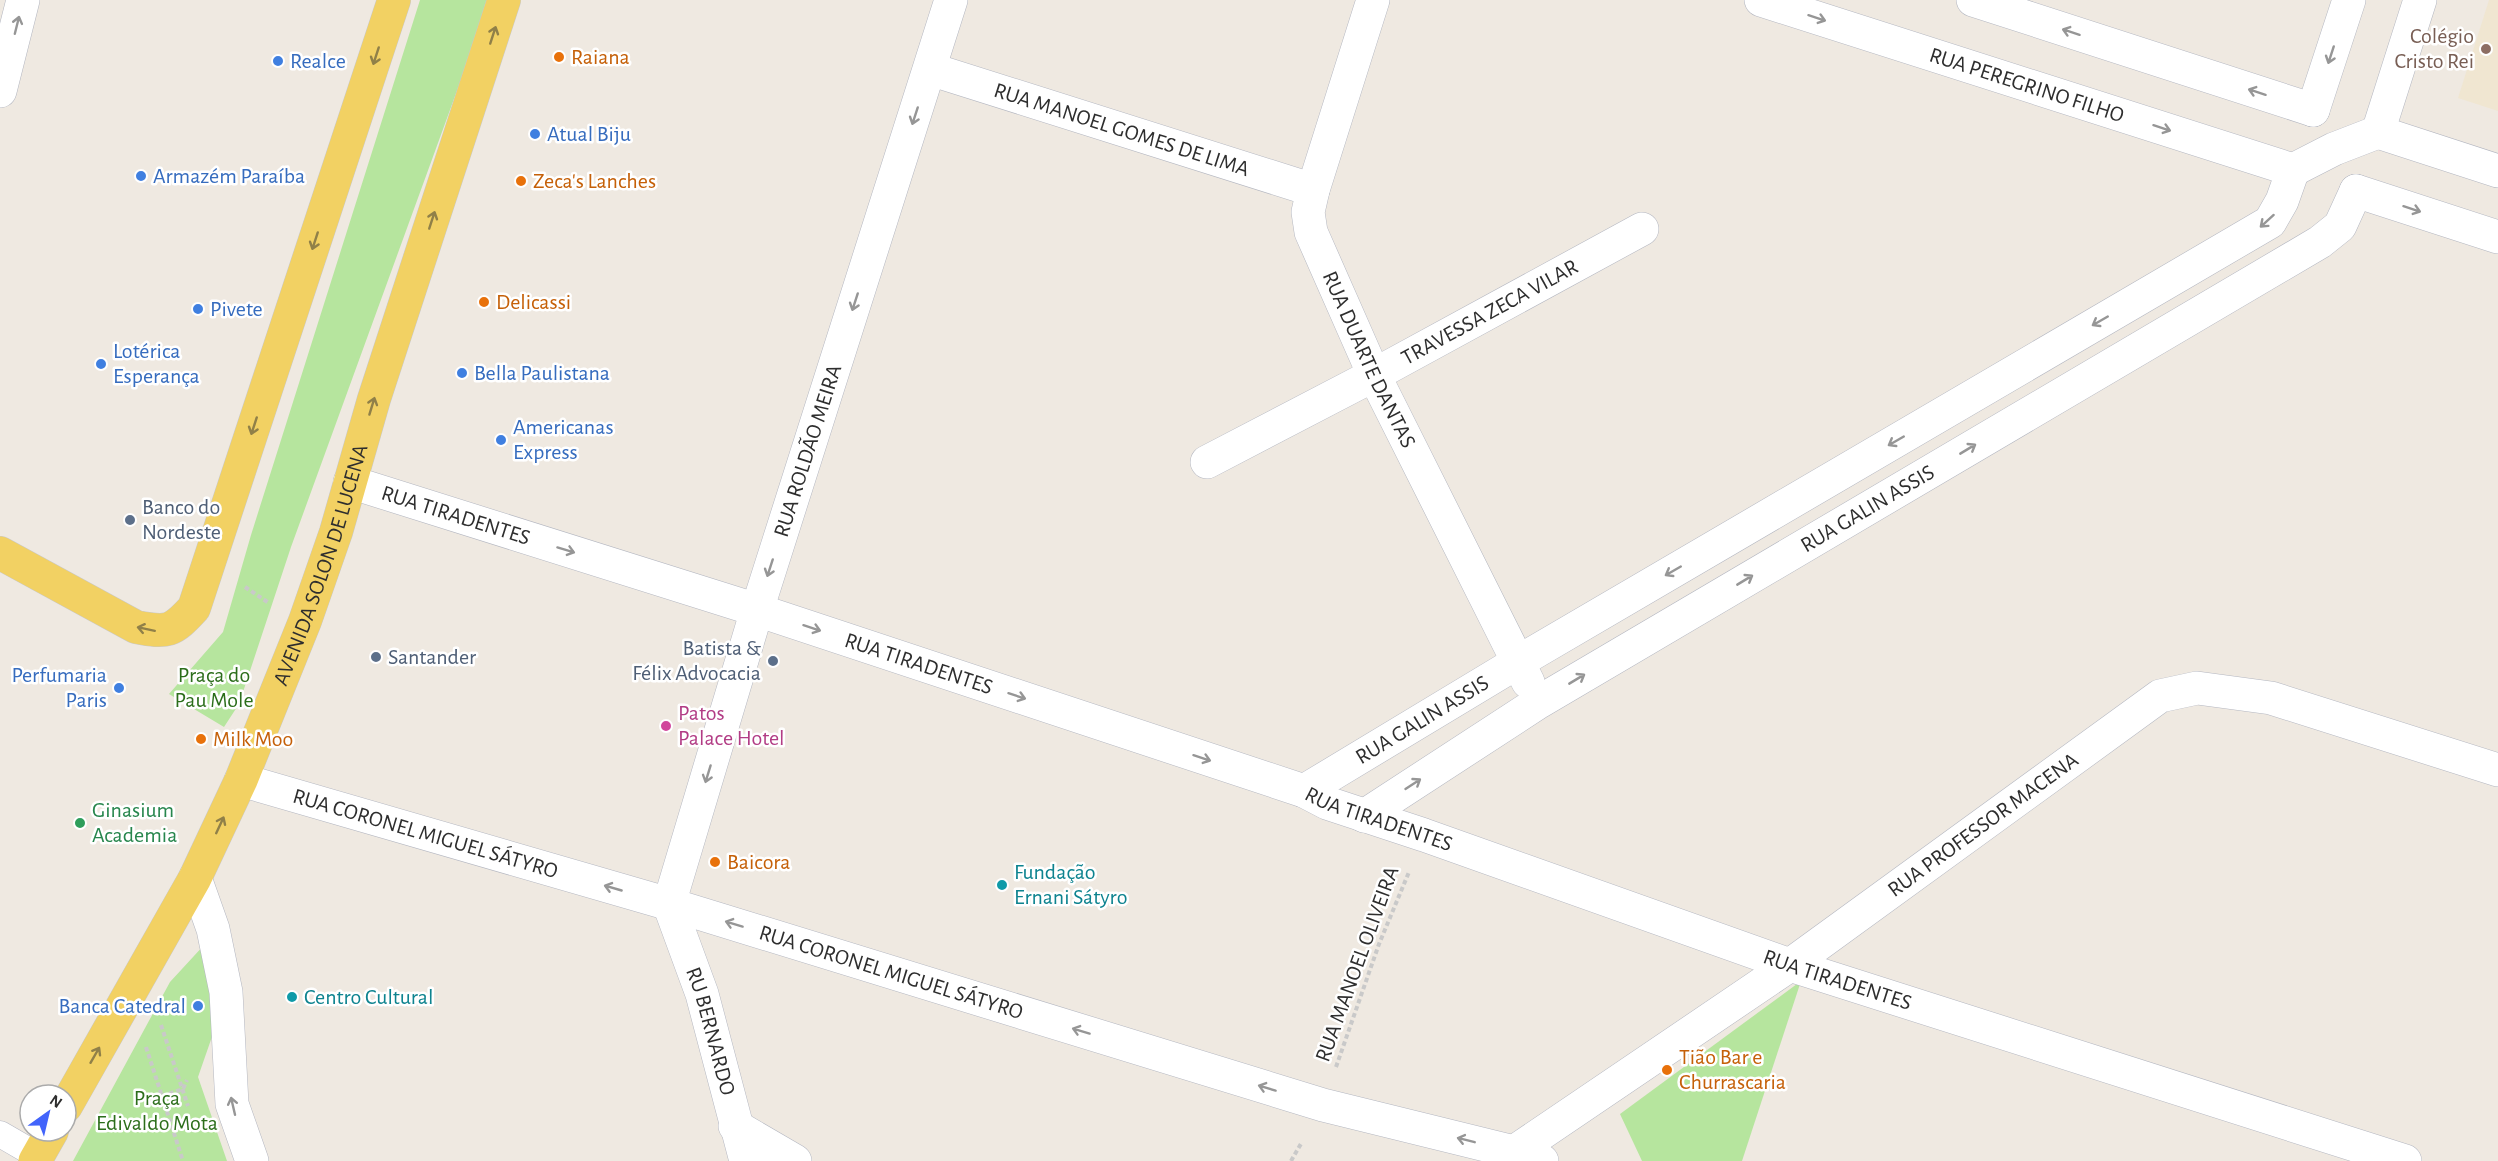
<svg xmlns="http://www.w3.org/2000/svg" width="2498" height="1161" viewBox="0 0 2498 1161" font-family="'Alegreya Sans',sans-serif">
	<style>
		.education { fill: #f0e6d1 }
		.green { fill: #b6e59e }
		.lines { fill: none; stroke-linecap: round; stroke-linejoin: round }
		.service-casing { stroke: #b4b7c1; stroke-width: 27 }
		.pedestrian-casing { stroke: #b4b7c1; stroke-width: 34 }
		.minor-casing { stroke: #b4b7c1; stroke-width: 34 }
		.primary-casing { stroke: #c9c9c9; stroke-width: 34 }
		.path { stroke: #c9c9c9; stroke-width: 4; stroke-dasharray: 4.5 3; stroke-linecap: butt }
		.service { stroke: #fff; stroke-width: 26 }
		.pedestrian { stroke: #fff; stroke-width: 33 }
		.minor { stroke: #fff; stroke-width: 33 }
		.primary { stroke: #f2d163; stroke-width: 33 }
		.oneway { stroke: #969696 }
		.oneway2 { stroke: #908048 }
		.education-dot { fill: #8d6e63; stroke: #fff; stroke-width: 2 }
		.food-dot { fill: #e8710a; stroke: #fff; stroke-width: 2 }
		.shop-dot { fill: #3f7fe0; stroke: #fff; stroke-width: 2 }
		.service-dot { fill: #5c6f8a; stroke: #fff; stroke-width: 2 }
		.hotel-dot { fill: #d1479c; stroke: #fff; stroke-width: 2 }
		.leisure-dot { fill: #2e9e5b; stroke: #fff; stroke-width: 2 }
		.culture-dot { fill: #0f9aa8; stroke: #fff; stroke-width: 2 }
		.labels { text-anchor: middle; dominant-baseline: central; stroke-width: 5; stroke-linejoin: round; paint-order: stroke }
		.education-label { font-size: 22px; fill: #785e54; stroke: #fff; text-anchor: end }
		.food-label { font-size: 22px; fill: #c56008; stroke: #fff; text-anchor: start }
		.shop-label { font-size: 22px; fill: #366cbe; stroke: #fff; text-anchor: start }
		.street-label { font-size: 22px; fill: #2e2e2e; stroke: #fff }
		.service-label { font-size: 22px; fill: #4e5e75; stroke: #fff; text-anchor: start }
		.park-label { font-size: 22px; fill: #2c6e1b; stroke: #fff }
		.hotel-label { font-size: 22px; fill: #b23c85; stroke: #fff; text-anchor: start }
		.leisure-label { font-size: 22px; fill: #27864d; stroke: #fff; text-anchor: start }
		.culture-label { font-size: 22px; fill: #0d838f; stroke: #fff; text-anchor: start }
	</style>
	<rect width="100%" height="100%" fill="#efe9e1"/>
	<path class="education" d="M2489 0H2498V111L2458 98Z"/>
	<g class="green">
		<path d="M420 0H490L291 547 239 704 224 727 169 694 223 632 251 535Z"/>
		<path d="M205 944 222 1008 198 1077 227 1161H73L170 982Z"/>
		<path d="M1801 981 1742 1161H1642L1620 1114Z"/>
	</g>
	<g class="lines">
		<g class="service-casing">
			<path id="service" d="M0 1134 38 1156"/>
		</g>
		<g class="pedestrian-casing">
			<g id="pedestrian">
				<path id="s1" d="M1207 462 1374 375 1642 229"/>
			</g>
		</g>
		<g class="minor-casing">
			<g id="minor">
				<path id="s2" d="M1373 0 1313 190 1308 212 1311 232 1374 375 1528 682"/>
				<path id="s3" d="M1761 0 2293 170"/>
				<path d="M1973 0 2313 110"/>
				<path id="s4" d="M930 69 1313 190"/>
				<path d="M0 91 23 0"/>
				<path d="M2313 110 2349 0"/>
				<path d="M2378 132 2420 0"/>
				<path d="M2378 132 2498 171"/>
				<path d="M2293 170 2334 149 2378 132"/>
				<path d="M2356 191 2498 237"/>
				<path id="s5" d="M350 482 757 610 1304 791 1327 803 1424 835 1790 965 2405 1161"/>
				<path id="s6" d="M241 780 669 904 1323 1105 1514 1152 1542 1161"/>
				<path id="s7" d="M1304 791 1518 662 2270 222 2282 201 2293 170"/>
				<path id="s8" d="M1364 816 1539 702 2320 242 2340 226 2356 191"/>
				<path d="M195 878 213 929 226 992 232 1104 252 1161"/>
				<path id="s9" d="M669 904 757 610 951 0"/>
				<path id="s10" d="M669 904 702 994 746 1161"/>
				<path d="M735 1126 795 1161"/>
				<path id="s11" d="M1514 1152 1790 965 2160 696 2197 688 2271 698 2498 770"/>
			</g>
		</g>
		<g class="primary-casing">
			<g id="primary">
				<path d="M0 553 136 627C168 633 172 632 194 608L394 0"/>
				<path id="s12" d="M66 1106 195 878 241 780 305 621 336 532 374 399 504 0"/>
				<path d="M35 1161 52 1131"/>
			</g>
		</g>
		<g class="path">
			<path d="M245 587 269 603"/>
			<path d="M161 1025 188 1106"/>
			<path d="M146 1047 183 1161"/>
			<path d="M1336 1067 1379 944 1409 872"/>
			<path d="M162 1096 183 1089 187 1080"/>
			<path d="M1291 1161 1302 1142"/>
		</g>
		<use href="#service" class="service"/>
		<use href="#pedestrian" class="pedestrian"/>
		<use href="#minor" class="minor"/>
		<use href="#primary" class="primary"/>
	</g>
	<defs><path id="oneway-shaft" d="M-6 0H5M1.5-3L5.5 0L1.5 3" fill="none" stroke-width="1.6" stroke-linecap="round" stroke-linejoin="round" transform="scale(1.5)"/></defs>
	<g class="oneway">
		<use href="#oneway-shaft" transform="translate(1817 18) rotate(18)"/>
		<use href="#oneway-shaft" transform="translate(17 25) rotate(-76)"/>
		<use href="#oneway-shaft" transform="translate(2071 32) rotate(-162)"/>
		<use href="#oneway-shaft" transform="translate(2331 55) rotate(108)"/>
		<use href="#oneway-shaft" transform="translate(2257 92) rotate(-162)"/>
		<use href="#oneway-shaft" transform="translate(915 116) rotate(108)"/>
		<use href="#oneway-shaft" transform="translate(2162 128) rotate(18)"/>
		<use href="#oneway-shaft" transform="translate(2412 209) rotate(18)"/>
		<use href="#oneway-shaft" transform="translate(2267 221) rotate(138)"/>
		<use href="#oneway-shaft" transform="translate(855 302) rotate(108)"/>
		<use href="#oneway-shaft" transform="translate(2100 321) rotate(150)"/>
		<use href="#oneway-shaft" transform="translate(1896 441) rotate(150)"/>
		<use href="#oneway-shaft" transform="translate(1968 449) rotate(-31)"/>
		<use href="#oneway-shaft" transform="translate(566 550) rotate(17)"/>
		<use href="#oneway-shaft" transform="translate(770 568) rotate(108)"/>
		<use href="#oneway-shaft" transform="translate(1673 571) rotate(150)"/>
		<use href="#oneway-shaft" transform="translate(1745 580) rotate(-31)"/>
		<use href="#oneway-shaft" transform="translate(812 628) rotate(18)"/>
		<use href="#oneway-shaft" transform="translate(1577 679) rotate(-31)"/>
		<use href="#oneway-shaft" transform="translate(1017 696) rotate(18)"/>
		<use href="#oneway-shaft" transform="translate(1202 758) rotate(18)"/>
		<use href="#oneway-shaft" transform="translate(708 774) rotate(107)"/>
		<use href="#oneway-shaft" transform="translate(1413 784) rotate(-33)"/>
		<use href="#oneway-shaft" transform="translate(613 888) rotate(-164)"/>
		<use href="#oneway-shaft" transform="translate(734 924) rotate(-163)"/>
		<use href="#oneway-shaft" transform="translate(1081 1031) rotate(-163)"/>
		<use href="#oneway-shaft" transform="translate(1267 1088) rotate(-163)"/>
		<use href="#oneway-shaft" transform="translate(233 1106) rotate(-103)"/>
		<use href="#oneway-shaft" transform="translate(1466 1140) rotate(-166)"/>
	</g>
	<g class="oneway2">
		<use href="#oneway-shaft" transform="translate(493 35) rotate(-72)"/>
		<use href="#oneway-shaft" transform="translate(376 56) rotate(108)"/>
		<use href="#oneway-shaft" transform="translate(432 220) rotate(-72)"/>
		<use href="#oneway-shaft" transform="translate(315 241) rotate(108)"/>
		<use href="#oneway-shaft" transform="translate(372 406) rotate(-73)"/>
		<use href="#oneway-shaft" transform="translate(254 426) rotate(108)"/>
		<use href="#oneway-shaft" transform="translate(146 629) rotate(-168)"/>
		<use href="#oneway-shaft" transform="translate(220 825) rotate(-65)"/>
		<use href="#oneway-shaft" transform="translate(95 1055) rotate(-60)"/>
	</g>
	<circle class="education-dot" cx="2486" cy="49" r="6"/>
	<g class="food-dot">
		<circle cx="559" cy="57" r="6"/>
		<circle cx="521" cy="181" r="6"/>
		<circle cx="484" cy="302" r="6"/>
		<circle cx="201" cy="739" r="6"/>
		<circle cx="715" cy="862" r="6"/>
		<circle cx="1667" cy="1070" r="6"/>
	</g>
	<g class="shop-dot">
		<circle cx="278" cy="61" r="6"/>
		<circle cx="535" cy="134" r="6"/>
		<circle cx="141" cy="176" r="6"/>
		<circle cx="198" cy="309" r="6"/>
		<circle cx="101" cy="364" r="6"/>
		<circle cx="462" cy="373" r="6"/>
		<circle cx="501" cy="440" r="6"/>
		<circle cx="119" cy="688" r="6"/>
		<circle cx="198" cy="1006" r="6"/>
	</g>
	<g class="service-dot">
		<circle cx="130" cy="520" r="6"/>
		<circle cx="376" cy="657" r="6"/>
		<circle cx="773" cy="661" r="6"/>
	</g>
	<circle class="hotel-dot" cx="666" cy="726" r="6"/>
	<circle class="leisure-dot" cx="80" cy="823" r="6"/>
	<g class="culture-dot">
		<circle cx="1002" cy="885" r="6"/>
		<circle cx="292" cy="997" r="6"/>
	</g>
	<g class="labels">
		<g class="education-label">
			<text x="2474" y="36">Colégio<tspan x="2474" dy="25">Cristo Rei</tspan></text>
		</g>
		<g class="food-label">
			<text x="571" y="57">Raiana</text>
			<text x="533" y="181">Zeca's Lanches</text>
			<text x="496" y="302">Delicassi</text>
			<text x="213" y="739">Milk Moo</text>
			<text x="727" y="862">Baicora</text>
			<text x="1679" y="1057">Tião Bar e<tspan x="1679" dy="25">Churrascaria</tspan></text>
		</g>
		<g class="shop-label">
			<text x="290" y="61">Realce</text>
			<text x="547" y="134">Atual Biju</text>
			<text x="153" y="176">Armazém Paraíba</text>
			<text x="210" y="309">Pivete</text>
			<text x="113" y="351">Lotérica<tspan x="113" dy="25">Esperança</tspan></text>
			<text x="474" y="373">Bella Paulistana</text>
			<text x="513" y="427">Americanas<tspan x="513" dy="25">Express</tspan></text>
			<text x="107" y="675" text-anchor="end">Perfumaria<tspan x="107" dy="25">Paris</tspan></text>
			<text x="186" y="1006" text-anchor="end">Banca Catedral</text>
		</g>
		<g class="street-label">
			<text stroke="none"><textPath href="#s3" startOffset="279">RUA PEREGRINO FILHO</textPath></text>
			<text stroke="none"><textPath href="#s4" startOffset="201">RUA MANOEL GOMES DE LIMA</textPath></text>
			<text stroke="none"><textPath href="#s1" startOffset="320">TRAVESSA ZECA VILAR</textPath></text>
			<text stroke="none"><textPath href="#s2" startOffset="382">RUA DUARTE DANTAS</textPath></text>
			<text stroke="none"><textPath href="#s9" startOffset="474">RUA ROLDÃO MEIRA</textPath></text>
			<text stroke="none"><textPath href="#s8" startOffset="590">RUA GALIN ASSIS</textPath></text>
			<text stroke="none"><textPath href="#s5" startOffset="111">RUA TIRADENTES</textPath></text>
			<text stroke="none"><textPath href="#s12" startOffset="600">AVENIDA SOLON DE LUCENA</textPath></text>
			<text stroke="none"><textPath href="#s5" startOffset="597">RUA TIRADENTES</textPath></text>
			<text stroke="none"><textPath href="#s7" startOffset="138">RUA GALIN ASSIS</textPath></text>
			<text stroke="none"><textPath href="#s5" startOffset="1083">RUA TIRADENTES</textPath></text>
			<text stroke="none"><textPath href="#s11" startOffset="572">RUA PROFESSOR MACENA</textPath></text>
			<text stroke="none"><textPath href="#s6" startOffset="192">RUA CORONEL MIGUEL SÁTYRO</textPath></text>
			<text transform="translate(1357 964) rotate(-70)">RUA MANOEL OLIVEIRA</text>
			<text stroke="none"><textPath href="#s6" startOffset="678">RUA CORONEL MIGUEL SÁTYRO</textPath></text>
			<text stroke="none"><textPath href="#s5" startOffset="1569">RUA TIRADENTES</textPath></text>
			<text stroke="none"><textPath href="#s10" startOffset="134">RU BERNARDO</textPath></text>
		</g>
		<g class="service-label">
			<text x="142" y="507">Banco do<tspan x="142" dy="25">Nordeste</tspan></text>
			<text x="761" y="648" text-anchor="end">Batista &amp;<tspan x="761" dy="25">Félix Advocacia</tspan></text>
			<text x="388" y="657">Santander</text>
		</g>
		<g class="park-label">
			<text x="214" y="675">Praça do<tspan x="214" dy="25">Pau Mole</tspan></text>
			<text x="157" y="1098">Praça<tspan x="157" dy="25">Edivaldo Mota</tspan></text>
		</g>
		<g class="hotel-label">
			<text x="678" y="713">Patos<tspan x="678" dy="25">Palace Hotel</tspan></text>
		</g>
		<g class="leisure-label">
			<text x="92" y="810">Ginasium<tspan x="92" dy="25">Academia</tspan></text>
		</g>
		<g class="culture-label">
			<text x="1014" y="872">Fundação<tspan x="1014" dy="25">Ernani Sátyro</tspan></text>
			<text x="304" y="997">Centro Cultural</text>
		</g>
	</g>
	<g transform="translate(48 1113) rotate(34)"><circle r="28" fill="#ffffff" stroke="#ababab" stroke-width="1.5"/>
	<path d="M0-4.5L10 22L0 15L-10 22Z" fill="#4264fb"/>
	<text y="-9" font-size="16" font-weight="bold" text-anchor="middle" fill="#2e2e2e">N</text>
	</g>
</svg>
